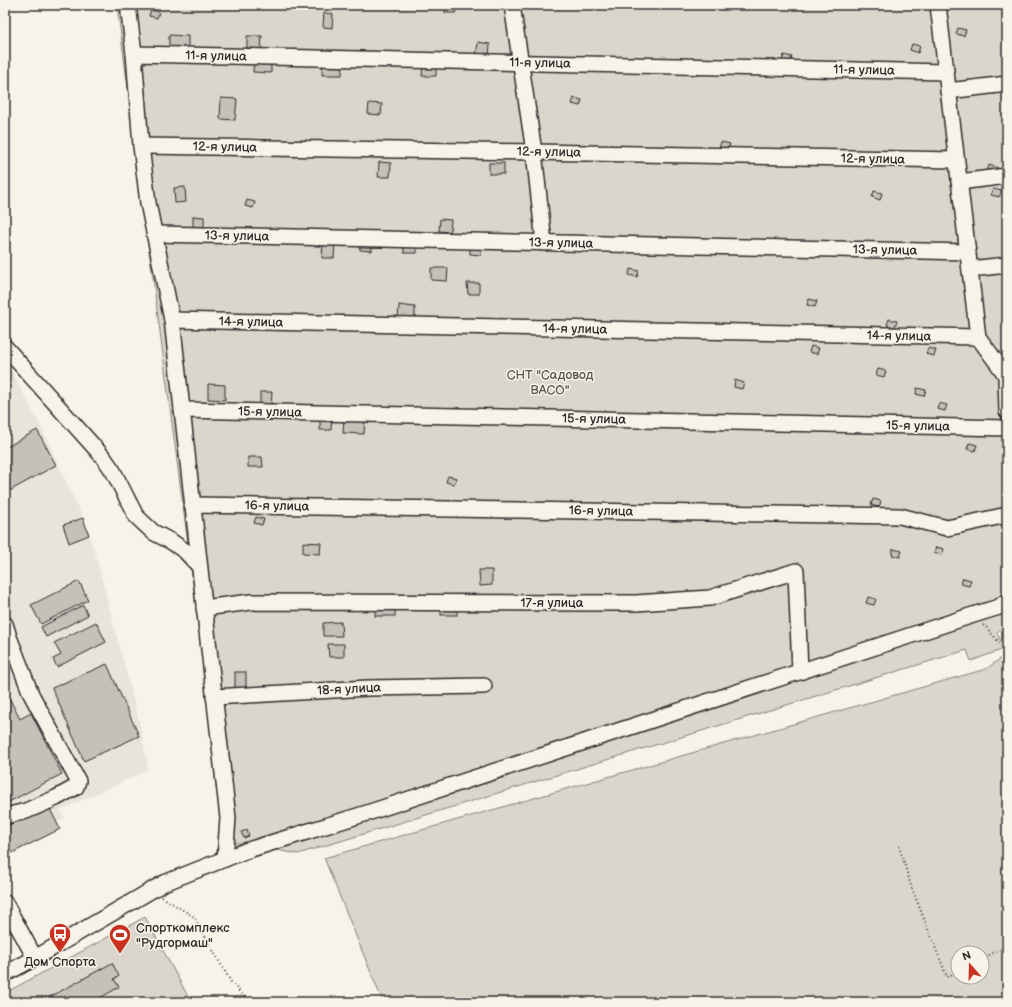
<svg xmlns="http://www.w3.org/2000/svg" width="1012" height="1007" viewBox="0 0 1012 1007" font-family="'Balsamiq Sans',sans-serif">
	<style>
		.built { fill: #e8e4da }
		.green { fill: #dad6cc; stroke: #82807c; fill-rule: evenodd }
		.building { fill: #c4c1b9; stroke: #2b2b2b }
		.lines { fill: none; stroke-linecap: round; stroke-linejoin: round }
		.minor-casing { stroke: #2b2b2b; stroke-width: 18 }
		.path { stroke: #2b2b2b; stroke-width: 2; stroke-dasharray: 1 3; stroke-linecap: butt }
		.minor { stroke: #f7f3e8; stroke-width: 15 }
		.labels { text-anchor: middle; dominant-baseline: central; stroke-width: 3; stroke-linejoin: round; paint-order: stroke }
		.street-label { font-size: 13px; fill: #2b2b2b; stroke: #f7f3e8 }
		.park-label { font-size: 13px; fill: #575653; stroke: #f7f3e8 }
		.poi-label { font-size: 13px; fill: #2b2b2b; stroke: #f7f3e8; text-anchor: start }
	</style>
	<rect width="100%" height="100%" fill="#f7f3e8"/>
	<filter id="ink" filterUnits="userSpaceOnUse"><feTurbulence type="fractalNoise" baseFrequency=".025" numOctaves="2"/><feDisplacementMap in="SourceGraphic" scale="8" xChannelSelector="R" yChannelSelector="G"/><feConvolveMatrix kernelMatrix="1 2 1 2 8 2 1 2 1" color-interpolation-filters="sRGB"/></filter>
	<g filter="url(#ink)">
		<path class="built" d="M5 358 40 425 83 518 89 535 97 560 140 725 148 770 61 810 64 818 56 822 60 829 8 855 5 849Z"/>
		<g class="green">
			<path d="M117 5H1007V623L997 632 1004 649 971 661 967 650 298 854 227 841Z"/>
			<path d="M1007 654V1002H383L324 858 986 669ZM958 953H982V977H958Z"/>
			<path d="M145 917 191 1002H5V993Z"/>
		</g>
		<g class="building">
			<path d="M446 5H456V13H445Z"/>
			<path d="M151 10 159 12 157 18 149 16Z"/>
			<path d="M324 13 333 14 332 28 323 27Z"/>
			<path d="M958 28 966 30 964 36 956 34Z"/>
			<path d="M169 35 188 36V48H169Z"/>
			<path d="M247 36H262L261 49 247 48Z"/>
			<path d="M478 42 490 44 489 57 476 56Z"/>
			<path d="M912 44 920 46 918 53 910 50Z"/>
			<path d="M784 55 792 57 790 63 782 61Z"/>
			<path d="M254 59 271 60V73L253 72Z"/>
			<path d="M323 60 343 61 342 75H322Z"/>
			<path d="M423 62 436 63V76H422Z"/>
			<path d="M221 98 237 99 235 120 220 119Z"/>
			<path d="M574 98 582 100 580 106 572 104Z"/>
			<path d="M369 103 382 104 381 115 368 114Z"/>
			<path d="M721 142 730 144 728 150 719 148Z"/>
			<path d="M379 162 391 163 390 177H378Z"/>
			<rect x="489" y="163" width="15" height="11"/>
			<path d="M989 165 998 168 995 174 987 172Z"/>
			<path d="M185 187 186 202 175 203 174 188Z"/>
			<path d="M993 189 1002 191 999 197 991 195Z"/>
			<path d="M874 191 882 193 880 200 872 197Z"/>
			<path d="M247 200 255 202 253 208 245 206Z"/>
			<path d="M193 216 204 217V229H193Z"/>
			<path d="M440 219 451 220 450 232 439 231Z"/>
			<path d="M360 240 372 241V251L360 250Z"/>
			<path d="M404 241 417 242V253H404Z"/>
			<path d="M323 243H335L334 258H322Z"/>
			<path d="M470 243 482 244 481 255 470 254Z"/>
			<path d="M431 268H448L447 281 431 280Z"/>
			<path d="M630 269 639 271 637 277 629 275Z"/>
			<path d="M467 283H479V294H468Z"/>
			<path d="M809 299 817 301 815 307 807 305Z"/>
			<path d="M399 305 415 307V320L398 319Z"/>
			<path d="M889 319 897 321 895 327 887 325Z"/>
			<path d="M811 346 819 348 817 354 809 352Z"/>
			<path d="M928 348 936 350 934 356 926 354Z"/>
			<path d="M878 369 886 371 884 377 876 375Z"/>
			<path d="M735 380 744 383 742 389 734 387Z"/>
			<path d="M208 384 225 385V400L208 399Z"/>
			<path d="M917 388 926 390 924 396 916 394Z"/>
			<path d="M260 392H272L271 407H260Z"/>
			<path d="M939 403 947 405 945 411 937 409Z"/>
			<path d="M320 416H332L331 430H320Z"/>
			<path d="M344 418 365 419 364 434 343 433Z"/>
			<path d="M37 430 56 465 6 493 5 448Z"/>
			<path d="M969 443 977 445 975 451 967 449Z"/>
			<path d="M248 457H262L263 467H248Z"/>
			<path d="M448 476 457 478 454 484 446 482Z"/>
			<path d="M873 499 881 501 879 507 871 505Z"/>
			<path d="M256 517 264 519 262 525 254 523Z"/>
			<path d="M83 518 89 535 69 543 63 525Z"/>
			<path d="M303 542 321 543 320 554 303 553Z"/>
			<path d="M936 547 944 549 942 555 934 553Z"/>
			<path d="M893 549 902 551 900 557 892 555Z"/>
			<path d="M479 570H492V585L480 586Z"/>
			<path d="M963 578 971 580 969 586 961 584Z"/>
			<path d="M79 581 88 600 41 624 31 605Z"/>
			<path d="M868 597 876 599 874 605 866 603Z"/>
			<rect x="375" y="604" width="20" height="12"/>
			<rect x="441" y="604" width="16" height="11"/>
			<path d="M83 605 88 615 46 637 41 627Z"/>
			<path d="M96 622 106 642 57 667 53 659 61 655 54 643Z"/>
			<path d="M341 622 342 636H323V623Z"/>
			<path d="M328 644H344V657H329Z"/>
			<path d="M107 664 139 736 84 761 52 688Z"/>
			<rect x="235" y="672" width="11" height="16"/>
			<path d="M5 690 20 719 31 713 62 774 5 804Z"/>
			<path d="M48 805 60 829 8 855 5 849V827Z"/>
			<path d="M247 830 249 836 244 838 241 832Z"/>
			<path d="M112 963 119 976 114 979 119 987 93 1002H53L50 997Z"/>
		</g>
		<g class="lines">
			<g class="minor-casing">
				<g id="minor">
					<path d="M128 5 134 54 141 146 148 203 172 320 228 818 225 859"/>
					<path d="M512 5 534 152 544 243"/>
					<path d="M938 5 978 337 1006 375 1007 411"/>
					<path d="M134 54 946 72"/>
					<path d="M948 91 1007 84"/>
					<path d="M141 146 534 152 956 160"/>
					<path d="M959 182 1007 176"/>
					<path d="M155 234 968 252"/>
					<path d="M970 269 1007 265"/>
					<path d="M172 320 978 337"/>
					<path d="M5 347 104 458 113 471 136 516 153 532 172 542 185 551 199 566"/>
					<path d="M182 410 1007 428"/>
					<path d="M192 505 900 516 947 528 1007 515"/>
					<path d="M204 608 251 602 636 603 710 598 796 571 800 672"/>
					<path d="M5 624 9 637 31 694 78 781 76 787 56 798 26 811 5 816"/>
					<path d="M214 697 368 688 484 686"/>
					<path d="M5 903 35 958"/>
					<path d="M5 974 35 958 164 883 245 851 364 814 970 616 999 607 1007 601"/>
				</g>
			</g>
			<g class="path">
				<path d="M983 625 987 628 1007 652"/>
				<path d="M899 846 911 886 947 977 958 971"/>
				<path d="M162 897 194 917 231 982 249 1002"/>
				<path d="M982 959 1007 946"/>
			</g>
			<use href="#minor" class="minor"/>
		</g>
	</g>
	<defs>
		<g id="bus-pin" transform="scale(1.15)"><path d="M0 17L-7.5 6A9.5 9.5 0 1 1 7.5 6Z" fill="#c8321e" stroke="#f7f3e8"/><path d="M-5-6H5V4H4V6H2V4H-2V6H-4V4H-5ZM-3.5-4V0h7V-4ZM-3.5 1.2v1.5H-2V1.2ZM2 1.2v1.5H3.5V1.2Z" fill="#fff"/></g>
		<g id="stadium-pin" transform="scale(1.15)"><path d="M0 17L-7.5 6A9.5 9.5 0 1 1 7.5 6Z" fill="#c8321e" stroke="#f7f3e8"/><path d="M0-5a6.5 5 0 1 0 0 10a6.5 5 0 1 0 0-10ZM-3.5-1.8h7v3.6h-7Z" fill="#fff"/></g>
	</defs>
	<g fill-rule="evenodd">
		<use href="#bus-pin" x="60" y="934"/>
		<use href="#stadium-pin" x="120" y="935"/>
	</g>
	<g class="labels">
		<g class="street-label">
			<text transform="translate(216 56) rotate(1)">11-я улица</text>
			<text transform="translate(540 63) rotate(1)">11-я улица</text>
			<text transform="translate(864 70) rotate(1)">11-я улица</text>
			<text transform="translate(225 147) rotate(1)">12-я улица</text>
			<text transform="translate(549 152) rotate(1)">12-я улица</text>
			<text transform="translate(873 159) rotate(1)">12-я улица</text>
			<text transform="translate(237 236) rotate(1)">13-я улица</text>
			<text transform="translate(561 243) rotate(1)">13-я улица</text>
			<text transform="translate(885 250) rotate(1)">13-я улица</text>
			<text transform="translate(251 322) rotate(1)">14-я улица</text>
			<text transform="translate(575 329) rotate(1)">14-я улица</text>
			<text transform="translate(899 336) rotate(1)">14-я улица</text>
			<text transform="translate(270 412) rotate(1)">15-я улица</text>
			<text transform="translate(594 419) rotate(1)">15-я улица</text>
			<text transform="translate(918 426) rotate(1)">15-я улица</text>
			<text transform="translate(277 506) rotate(1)">16-я улица</text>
			<text transform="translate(601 511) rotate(1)">16-я улица</text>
			<text x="552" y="603">17-я улица</text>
			<text transform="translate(349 689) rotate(-3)">18-я улица</text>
		</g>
		<g class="park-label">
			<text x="550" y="375">СНТ "Садовод<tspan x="550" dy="15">ВАСО"</tspan></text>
		</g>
		<g class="poi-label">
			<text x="136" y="928">Спорткомплекс<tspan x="136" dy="15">"Рудгормаш"</tspan></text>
			<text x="60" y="962" text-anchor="middle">Дом Спорта</text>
		</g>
	</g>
	<rect width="1012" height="1007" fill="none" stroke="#f7f3e8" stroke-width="20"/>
	<rect x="10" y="10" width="992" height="987" fill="none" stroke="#2b2b2b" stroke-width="1.5" filter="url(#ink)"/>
	<g transform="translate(970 965) rotate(340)"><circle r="19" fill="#f7f3e8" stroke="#a5a39c"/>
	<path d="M0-3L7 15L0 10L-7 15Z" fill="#c8321e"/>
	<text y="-6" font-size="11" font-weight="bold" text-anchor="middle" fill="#2b2b2b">N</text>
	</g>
</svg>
